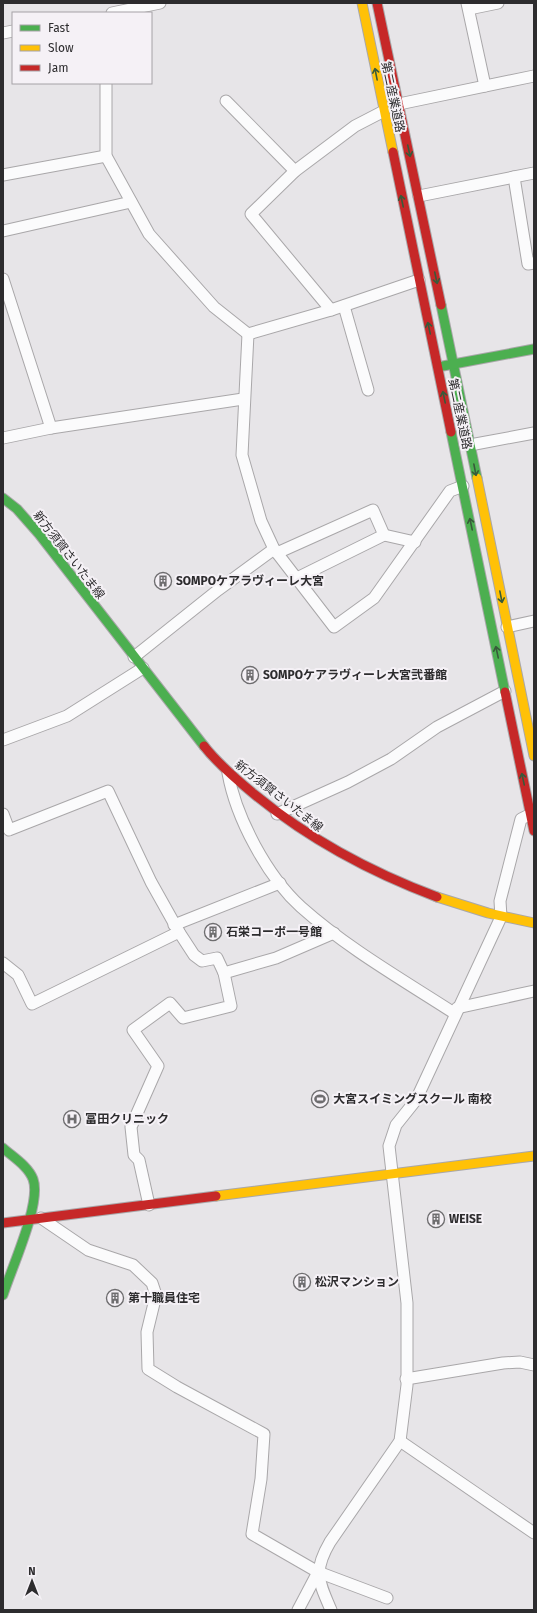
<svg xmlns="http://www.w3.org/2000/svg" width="537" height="1613" viewBox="0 0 537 1613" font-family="'Fira Sans','Noto Sans JP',sans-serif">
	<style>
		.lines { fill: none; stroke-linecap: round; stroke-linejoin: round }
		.street-casing { stroke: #a9a7a9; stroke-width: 13 }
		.fast-casing { stroke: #a9a7a9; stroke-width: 11 }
		.slow-casing { stroke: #a9a7a9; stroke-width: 11 }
		.jam-casing { stroke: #a9a7a9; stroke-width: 11 }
		.street { stroke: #fbfbfc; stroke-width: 11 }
		.fast { stroke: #4caf50; stroke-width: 9 }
		.slow { stroke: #ffc107; stroke-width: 9 }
		.jam { stroke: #c62828; stroke-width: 9 }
		.oneway { stroke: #385a3a }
		.labels { text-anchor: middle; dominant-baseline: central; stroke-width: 4; stroke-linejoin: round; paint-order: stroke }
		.street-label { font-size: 12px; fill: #2d2c2e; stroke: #f5f1f6 }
		.poi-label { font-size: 12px; font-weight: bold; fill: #2d2c2e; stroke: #f5f1f6; text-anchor: start }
	</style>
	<rect width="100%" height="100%" fill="#e7e5e8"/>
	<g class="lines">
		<g class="street-casing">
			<g id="street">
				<path d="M467 3 485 86"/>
				<path d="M469 9 498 3"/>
				<path d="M112 13 160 3"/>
				<path d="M3 33 13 31"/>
				<path d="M106 83V156L149 234 214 307 248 334"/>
				<path d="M226 101 295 171"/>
				<path d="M399 104 534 76"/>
				<path d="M3 175 106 156"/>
				<path d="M514 177 528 264 534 263"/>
				<path d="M419 196 534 173"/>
				<path d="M3 231 131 202"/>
				<path d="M3 279 51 428"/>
				<path d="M344 306 368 390"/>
				<path d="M331 310 251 214 295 171 355 126 384 111"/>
				<path d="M248 334 331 310 419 280"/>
				<path d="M3 438 51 428 243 399"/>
				<path d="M470 445 534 433"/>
				<path d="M384 535 415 542"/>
				<path d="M274 549 334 627 374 598 450 491 463 486"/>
				<path d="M277 553 373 510 384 535 297 578"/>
				<path d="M507 627 534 621"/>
				<path d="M134 657 218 590 274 549 261 521 242 455 248 334"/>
				<path d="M3 740 67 716 143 668"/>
				<path d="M228 773C236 818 267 876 301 907 347 948 403 980 454 1013"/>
				<path d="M3 814 9 830 108 791 151 882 179 932 32 1004 18 975 3 963"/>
				<path d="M277 814 348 782 391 759 437 727 505 691"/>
				<path d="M174 925 280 883"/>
				<path d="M224 973 276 958 334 933"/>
				<path d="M457 1008 534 991"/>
				<path d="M149 1205 139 1160 134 1155 131 1127 158 1066 133 1030 170 1003 183 1018 231 1006 224 973 217 958 202 961 194 955 179 932"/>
				<path d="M41 1218 88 1250 133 1265 152 1283 156 1295 147 1332 148 1369 177 1387 264 1434 261 1479 252 1534 318 1572 387 1598"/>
				<path d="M406 1379 503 1363 520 1362 534 1365"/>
				<path d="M400 1441 534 1533"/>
				<path d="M298 1610 318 1572"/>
				<path d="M331 1610C318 1580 313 1571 330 1542L400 1441 407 1385V1303L389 1146 396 1125 416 1100 501 917 500 901 521 819 531 814"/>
			</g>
		</g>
		<g class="fast-casing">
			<g id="fast">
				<path d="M441 305 477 478"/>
				<path d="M443 366 534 349"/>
				<path d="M451 432 505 692"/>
				<path d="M3 498 17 509 39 534 204 746"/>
				<path d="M3 1148C13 1157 28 1166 33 1179 42 1203 11 1269 3 1295"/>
			</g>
		</g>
		<g class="slow-casing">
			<g id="slow">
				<path d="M362 3 393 152"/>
				<path d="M477 478 534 756"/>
				<path d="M437 897 488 913 534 923"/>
				<path d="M216 1196 534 1156"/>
			</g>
		</g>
		<g class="jam-casing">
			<g id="jam">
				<path d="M377 3 441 305"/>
				<path d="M393 152 451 432"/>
				<path d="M505 692 534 831"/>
				<path d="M204 746C218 764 237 780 254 794 310 840 370 872 437 897"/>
				<path d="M3 1223 216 1196"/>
			</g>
		</g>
		<use href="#street" class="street"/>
		<use href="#fast" class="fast"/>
		<use href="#slow" class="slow"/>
		<use href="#jam" class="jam"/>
	</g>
	<defs><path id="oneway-shaft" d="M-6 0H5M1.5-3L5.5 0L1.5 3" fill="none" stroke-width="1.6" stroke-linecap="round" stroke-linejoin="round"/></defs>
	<g class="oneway">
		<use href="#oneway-shaft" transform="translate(376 74) rotate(-101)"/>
		<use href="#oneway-shaft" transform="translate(409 151) rotate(78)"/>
		<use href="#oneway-shaft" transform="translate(402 201) rotate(-102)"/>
		<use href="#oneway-shaft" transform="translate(436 278) rotate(78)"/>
		<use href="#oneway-shaft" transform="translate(429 328) rotate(-102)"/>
		<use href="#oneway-shaft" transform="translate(444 397) rotate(-102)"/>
		<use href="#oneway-shaft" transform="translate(475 470) rotate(79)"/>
		<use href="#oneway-shaft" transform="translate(471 524) rotate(-102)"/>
		<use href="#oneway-shaft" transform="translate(501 597) rotate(79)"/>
		<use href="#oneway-shaft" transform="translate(497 652) rotate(-102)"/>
		<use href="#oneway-shaft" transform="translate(523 779) rotate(-102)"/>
	</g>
	<defs>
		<g id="building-ring" transform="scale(0.9)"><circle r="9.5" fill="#f5f1f6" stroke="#6e6d6f" stroke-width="1.5"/><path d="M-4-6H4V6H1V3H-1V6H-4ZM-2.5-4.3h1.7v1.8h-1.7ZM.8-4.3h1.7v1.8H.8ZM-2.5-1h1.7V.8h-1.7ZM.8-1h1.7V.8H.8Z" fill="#6e6d6f"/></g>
		<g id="stadium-ring" transform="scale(0.9)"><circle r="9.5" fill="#f5f1f6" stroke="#6e6d6f" stroke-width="1.5"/><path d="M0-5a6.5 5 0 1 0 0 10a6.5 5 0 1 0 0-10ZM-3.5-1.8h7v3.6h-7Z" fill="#6e6d6f"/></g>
		<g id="hospital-ring" transform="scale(0.9)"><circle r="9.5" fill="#f5f1f6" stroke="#6e6d6f" stroke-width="1.5"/><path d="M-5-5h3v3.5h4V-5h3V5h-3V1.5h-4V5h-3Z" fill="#6e6d6f"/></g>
	</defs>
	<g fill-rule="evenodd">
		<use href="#building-ring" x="163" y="581"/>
		<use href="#building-ring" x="250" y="675"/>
		<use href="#building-ring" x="213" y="932"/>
		<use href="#stadium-ring" x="320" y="1099"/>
		<use href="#hospital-ring" x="72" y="1119"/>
		<use href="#building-ring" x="436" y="1219"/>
		<use href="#building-ring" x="302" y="1282"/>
		<use href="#building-ring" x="115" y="1298"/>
	</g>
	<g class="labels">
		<g class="street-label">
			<text transform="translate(393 97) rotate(78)">第二産業道路</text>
			<text transform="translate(460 414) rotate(78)">第二産業道路</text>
			<text transform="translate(69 555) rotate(52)">新方須賀さいたま線</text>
			<text transform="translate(279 796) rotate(38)">新方須賀さいたま線</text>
		</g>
		<g class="poi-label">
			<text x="176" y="581">SOMPOケアラヴィーレ大宮</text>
			<text x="263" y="675">SOMPOケアラヴィーレ大宮弐番館</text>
			<text x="226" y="932">石栄コーポ一号館</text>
			<text x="333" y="1099">大宮スイミングスクール 南校</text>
			<text x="85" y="1119">冨田クリニック</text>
			<text x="449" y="1219">WEISE</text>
			<text x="315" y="1282">松沢マンション</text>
			<text x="128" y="1298">第十職員住宅</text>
		</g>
	</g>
	<rect width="537" height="1613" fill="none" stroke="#2d2c2e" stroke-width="8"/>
	<rect x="12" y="12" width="140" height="72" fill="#f5f1f6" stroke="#a5a2a6"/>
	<rect x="20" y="25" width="20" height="6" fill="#4caf50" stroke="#a5a2a6"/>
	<text x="48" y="32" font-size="12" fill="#2d2c2e">Fast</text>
	<rect x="20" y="45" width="20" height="6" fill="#ffc107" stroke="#a5a2a6"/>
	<text x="48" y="52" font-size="12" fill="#2d2c2e">Slow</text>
	<rect x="20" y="65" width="20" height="6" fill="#c62828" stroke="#a5a2a6"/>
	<text x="48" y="72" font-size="12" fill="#2d2c2e">Jam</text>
	<g transform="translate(32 1581)" stroke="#f5f1f6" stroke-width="3" paint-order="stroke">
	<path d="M0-3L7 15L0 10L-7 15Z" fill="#2d2c2e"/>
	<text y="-6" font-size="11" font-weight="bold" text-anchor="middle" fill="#2d2c2e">N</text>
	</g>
</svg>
